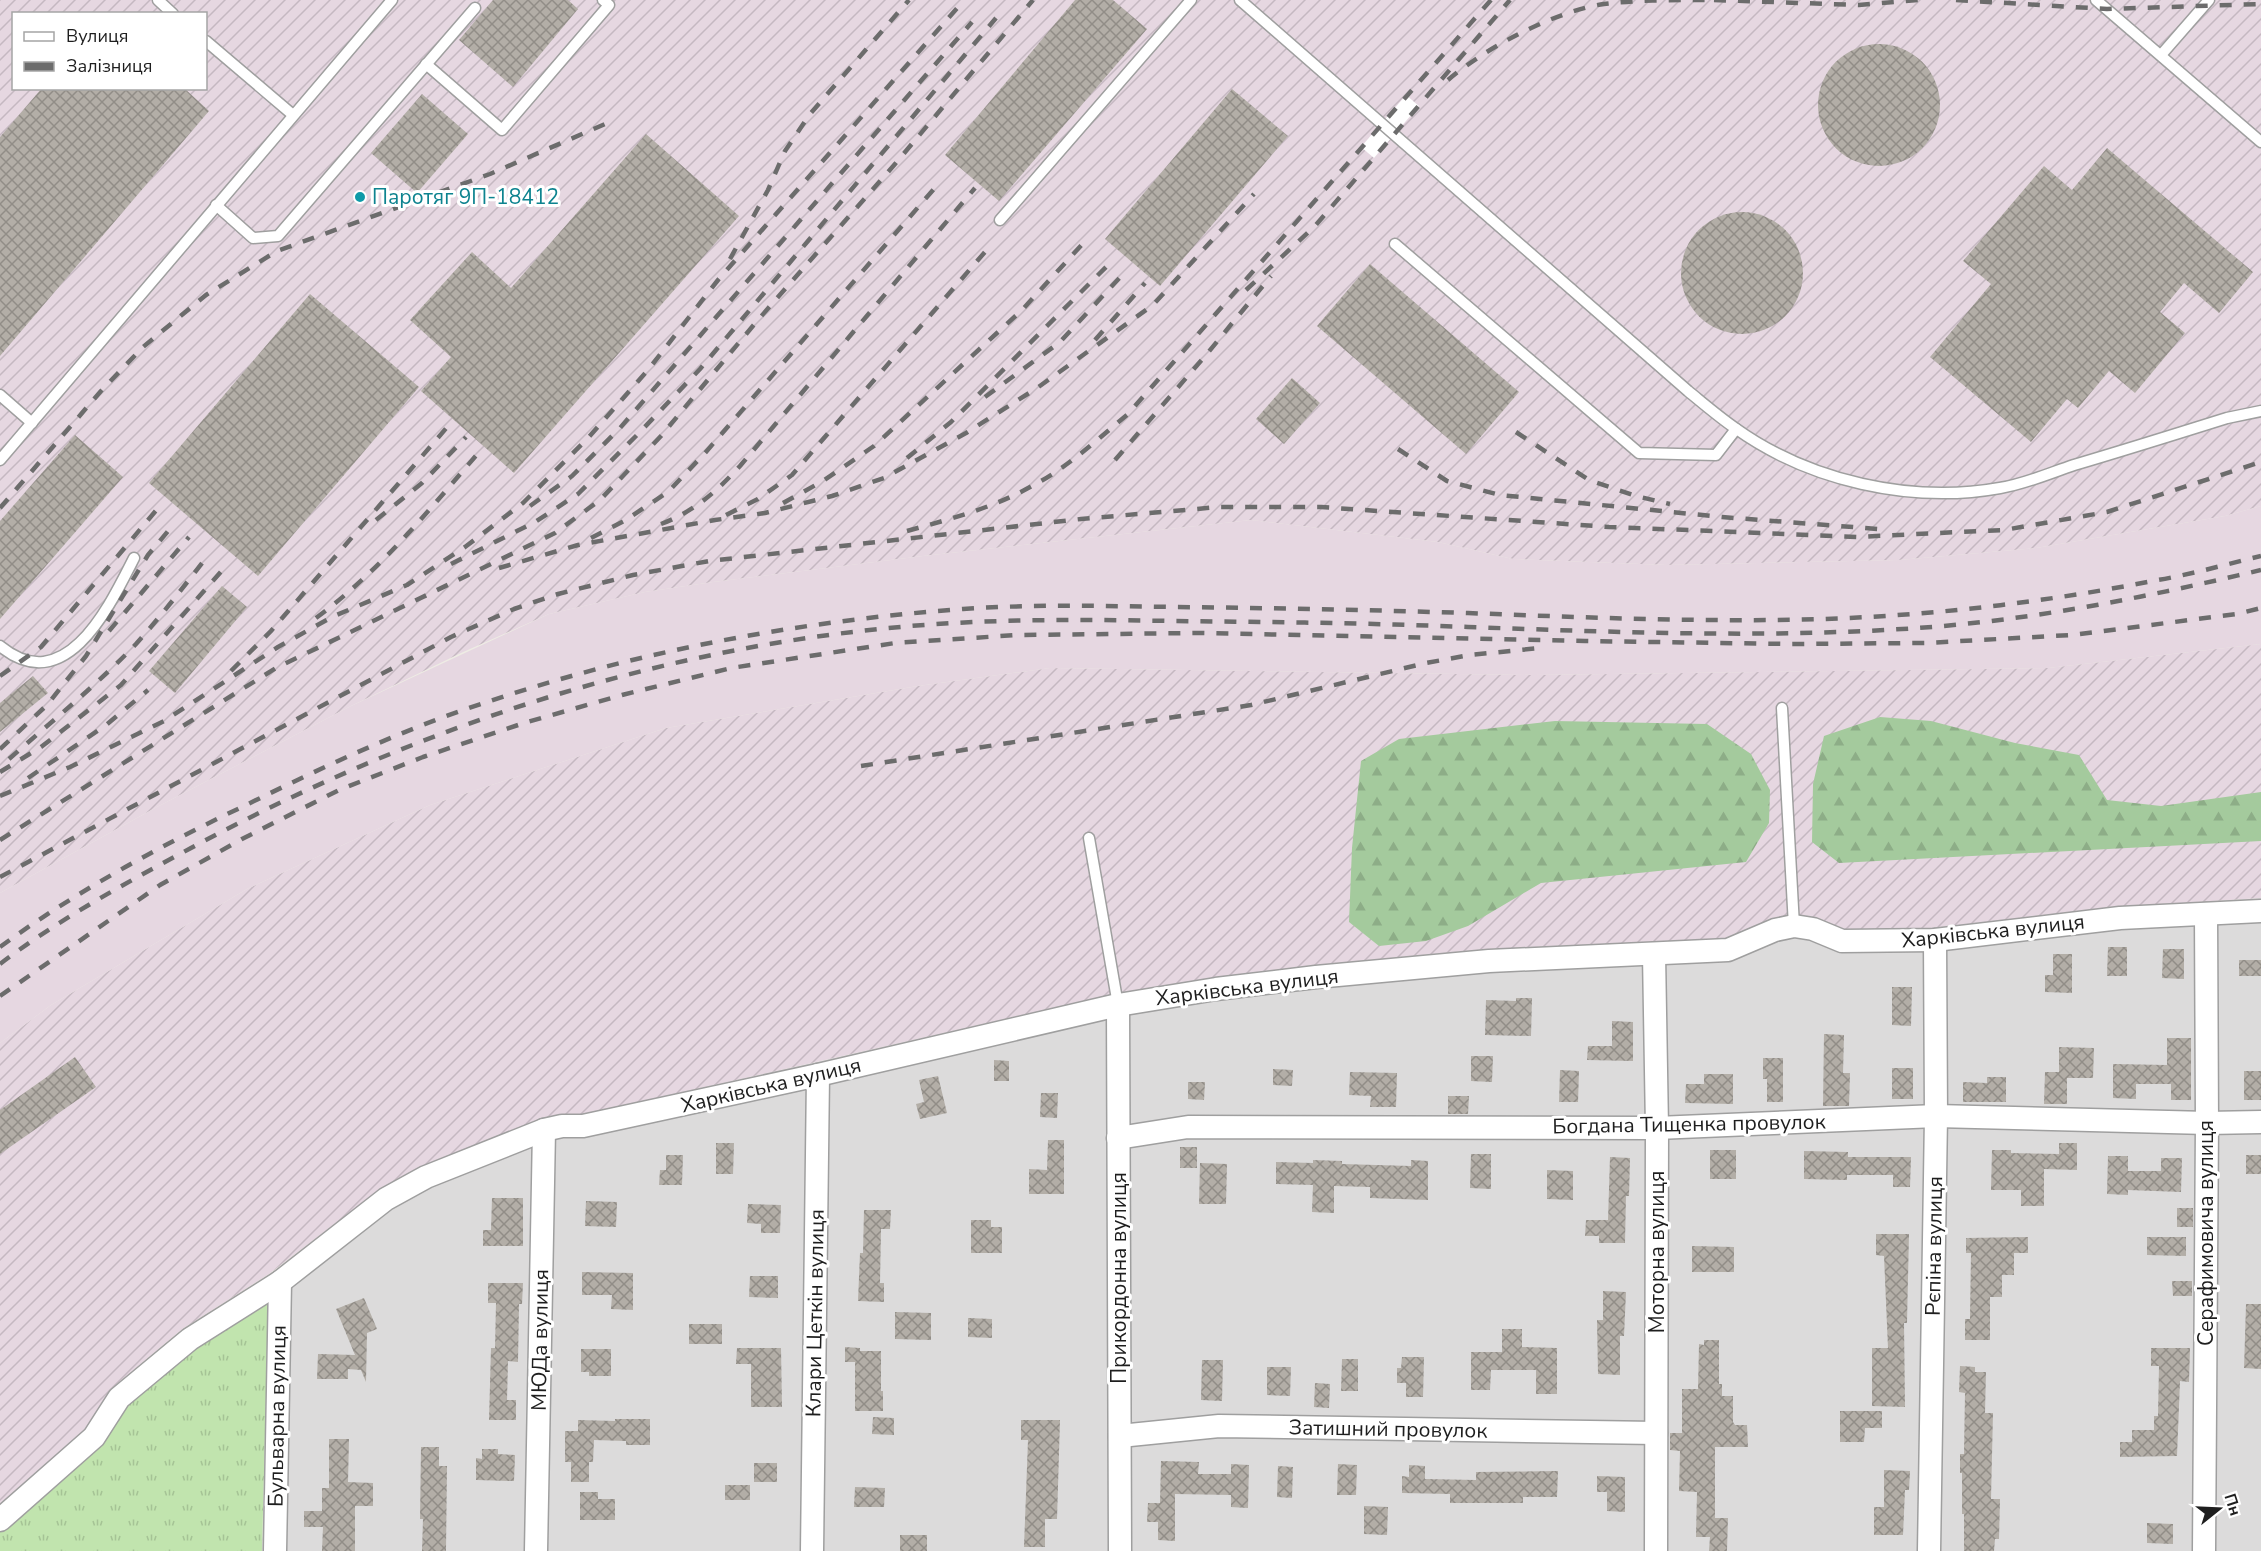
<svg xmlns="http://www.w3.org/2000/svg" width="2261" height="1551" viewBox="0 0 2261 1551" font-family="'Nunito Sans',sans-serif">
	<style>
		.residential { fill: #dcdbdb }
		.industrial { fill: url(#industrial-furrows); fill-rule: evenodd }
		.railway { fill: #e6d7e1 }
		.grass { fill: url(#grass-tufts) }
		.forest { fill: url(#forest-firs) }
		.pier { fill: #fff }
		.building { fill: url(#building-cross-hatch) }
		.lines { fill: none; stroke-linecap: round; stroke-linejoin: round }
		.lane-casing { stroke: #9f9f9f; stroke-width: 13 }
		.street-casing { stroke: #9f9f9f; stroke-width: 25 }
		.lane { stroke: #fff; stroke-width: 10 }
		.street { stroke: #fff; stroke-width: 22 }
		.rail { stroke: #6c6c6c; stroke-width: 4.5; stroke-dasharray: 12 12; stroke-linecap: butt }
		.culture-dot { fill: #0f9aa8; stroke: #fff; stroke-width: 2 }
		.labels { text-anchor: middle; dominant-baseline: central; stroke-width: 6; stroke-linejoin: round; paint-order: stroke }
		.culture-label { font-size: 21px; fill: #0d838f; stroke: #fff; text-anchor: start }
		.street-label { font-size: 21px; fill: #1e1e1e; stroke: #fff }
	</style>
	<defs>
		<pattern id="industrial-furrows" width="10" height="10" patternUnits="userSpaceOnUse" patternTransform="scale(1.5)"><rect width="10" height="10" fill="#e6d7e1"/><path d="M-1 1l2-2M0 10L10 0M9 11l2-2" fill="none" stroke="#c5b8c1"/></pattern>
		<pattern id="grass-tufts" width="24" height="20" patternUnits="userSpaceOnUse" patternTransform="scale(1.5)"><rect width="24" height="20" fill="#c1e4ae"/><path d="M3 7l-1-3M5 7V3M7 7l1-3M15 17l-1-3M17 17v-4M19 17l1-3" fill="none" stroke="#a5c395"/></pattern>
		<pattern id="forest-firs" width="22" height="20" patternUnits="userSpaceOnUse" patternTransform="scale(1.5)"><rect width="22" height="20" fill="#a4ca9d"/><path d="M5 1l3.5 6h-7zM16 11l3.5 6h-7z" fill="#8dad87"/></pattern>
		<pattern id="building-cross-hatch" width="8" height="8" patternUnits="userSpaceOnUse" patternTransform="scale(1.5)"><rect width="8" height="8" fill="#b3aea7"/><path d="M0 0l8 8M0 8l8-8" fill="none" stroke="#918d87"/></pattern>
	</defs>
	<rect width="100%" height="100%" fill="#eeece4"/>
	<path class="residential" d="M2261 898V1551H262L269 1275 379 1190 421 1167 540 1119 561 1115H582L1116 994 1214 978 1315 965 1488 949 1726 939 1772 919 1793 914 1817 918 1844 930 1934 929 2119 907Z"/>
	<g class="industrial">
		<path d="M0 0H2261V506L2225 516 2036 548 1899 560 1667 565 1513 559 1438 542 1251 520 923 556 713 582 645 592 549 614 461 653 351 706 157 807 0 893ZM14 14H206V88H14Z"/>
		<path d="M2261 644V898L2119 907 1934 929 1844 930 1817 918 1793 914 1772 919 1726 939 1488 949 1315 965 1214 978 1116 994 582 1115H561L540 1119 421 1167 379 1190 269 1274 183 1329 110 1390 85 1430 0 1504V1043L51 1005 247 889 430 805 666 728 918 686 1050 668 1534 675 2048 668Z"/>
	</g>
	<path class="railway" d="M2261 506V644L2048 668 1534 675 1050 668 918 686 666 728 430 805 247 889 51 1005 0 1043V893L157 807 351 706 549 614 645 592 713 582 923 556 1251 520 1438 542 1513 559 1667 565 1899 560 2036 548 2225 516Z"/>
	<path class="grass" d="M269 1275 262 1551H0V1504L85 1430 110 1390 183 1329Z"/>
	<g class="forest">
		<path d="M1880 717 1931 721 2015 743 2079 755 2107 800 2161 806 2261 792V841L1839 863 1812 842 1813 784 1824 736Z"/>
		<path d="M1555 721 1707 724 1751 754 1770 790 1769 823 1746 862 1541 883 1468 926 1426 941 1379 946 1349 922 1352 848 1361 761 1399 739Z"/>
	</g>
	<path class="pier" d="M1406 95 1419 106 1374 158 1361 147Z"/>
	<g class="building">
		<path d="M493 0H568L578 9 513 87 459 40Z"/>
		<path d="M1075 0H1113L1147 29 999 201 945 155Z"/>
		<circle cx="1879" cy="105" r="61"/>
		<path d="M42 88H184L209 111 0 356V137Z"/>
		<path d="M1232 89 1288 136 1160 286 1105 239Z"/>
		<path d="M422 94 468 134 417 193 371 153Z"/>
		<path d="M646 134 739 216 514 473 421 391 451 357 410 320 472 252 511 288Z"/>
		<path d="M2107 148 2253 272 2219 313 2184 283 2160 312 2185 333 2135 393 2109 371 2078 408 2067 399 2031 442 1930 357 1991 284 1963 261 2044 166 2072 190Z"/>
		<circle cx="1742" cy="273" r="61"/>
		<path d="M1370 264 1519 392 1466 454 1317 326Z"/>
		<path d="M310 294 419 387 258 576 149 483Z"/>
		<path d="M1292 378 1320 403 1284 444 1256 419Z"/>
		<path d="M75 435 123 477 0 619V521Z"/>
		<path d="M222 586 247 607 175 693 149 671Z"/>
		<path d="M33 676 48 693 0 732V703Z"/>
		<path d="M2108 947H2127V976H2107Z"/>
		<path d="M2163 949H2184V979L2162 978Z"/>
		<path d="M2053 954H2072V993L2045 992V975H2053Z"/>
		<rect x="2239" y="960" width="22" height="16"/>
		<path d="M1892 987H1912L1911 1026 1892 1025Z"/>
		<path d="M1516 998H1532L1531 1036 1485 1035 1486 1000 1516 1001Z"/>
		<path d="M1612 1021 1633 1022V1061L1587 1060 1588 1046H1612Z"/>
		<path d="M1824 1034 1844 1035 1843 1073H1850L1849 1106H1823Z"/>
		<path d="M2167 1038H2191V1100H2171V1084H2136V1099L2113 1098V1064L2167 1065Z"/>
		<path d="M2059 1047 2094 1048 2093 1078H2067V1104H2044L2045 1072H2059Z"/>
		<path d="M1471 1056H1493L1492 1082 1471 1081Z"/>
		<path d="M75 1057 96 1087 0 1154V1110Z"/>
		<path d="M1763 1058H1783V1102H1767V1079H1763Z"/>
		<path d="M994 1060 1009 1061V1081H994Z"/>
		<rect x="1892" y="1068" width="21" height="31"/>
		<path d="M1273 1069 1293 1070 1292 1086 1273 1085Z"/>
		<path d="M1560 1070 1579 1071 1578 1102H1559Z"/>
		<rect x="2244" y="1071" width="17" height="29"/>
		<path d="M1350 1072 1397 1073 1396 1107H1370L1371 1096 1349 1095Z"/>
		<path d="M1704 1074H1733V1104L1685 1103 1686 1084H1704Z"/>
		<path d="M938 1076 947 1113 920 1119 916 1104 924 1102 919 1080Z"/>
		<path d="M1987 1077H2006V1102H1963V1082L1987 1083Z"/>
		<path d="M1188 1082H1205L1204 1100 1188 1099Z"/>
		<path d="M1041 1093H1058L1057 1118 1040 1117Z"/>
		<path d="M1448 1096H1469L1468 1114H1448Z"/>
		<path d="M1048 1140H1064V1194H1029V1169L1047 1170Z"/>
		<path d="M716 1143H734L733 1174H716Z"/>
		<path d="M2059 1143H2077V1170L2044 1169V1206H2021V1190H1991L1992 1150H2011V1153L2059 1154Z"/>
		<rect x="1180" y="1147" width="17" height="21"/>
		<rect x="1710" y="1150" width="26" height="29"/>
		<path d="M1804 1151 1848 1152V1157H1911L1910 1187H1893V1175H1847V1180L1804 1179Z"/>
		<path d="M1471 1154H1491V1189L1470 1188Z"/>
		<path d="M666 1155H683L682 1185H659L660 1170H666Z"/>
		<rect x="2246" y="1155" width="15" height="19"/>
		<path d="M2108 1156H2128V1171H2161V1158H2182L2181 1192 2128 1190V1195L2107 1194Z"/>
		<path d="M1610 1157 1630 1158 1629 1196H1626L1625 1243H1599V1236H1585L1586 1220H1608Z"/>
		<path d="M1313 1160 1342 1161V1164L1411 1166V1160L1428 1161V1200L1370 1198V1187L1334 1186V1213L1312 1212 1313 1185 1276 1184V1162L1313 1163Z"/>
		<path d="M1200 1163 1227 1164 1226 1204H1199Z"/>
		<path d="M1547 1170 1573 1171V1200L1547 1199Z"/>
		<path d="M492 1198H523V1246H483V1230H491Z"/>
		<path d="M586 1201 617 1202 616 1227 585 1226Z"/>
		<path d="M748 1204 781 1205 780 1233H761V1224L747 1223Z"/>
		<rect x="2177" y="1208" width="16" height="19"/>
		<path d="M864 1210H891L890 1229H881L880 1283H884V1302L858 1301 860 1253H863Z"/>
		<path d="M971 1220H991V1227H1002V1253H971Z"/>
		<path d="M1876 1234H1909L1907 1323H1904L1905 1407 1872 1406V1348H1888L1884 1256 1876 1255Z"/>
		<path d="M2028 1237V1253H2014V1275H2002V1297H1990V1340H1965V1319H1970L1971 1253H1966V1238Z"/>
		<path d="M2147 1237H2186V1256L2147 1255Z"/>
		<path d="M1692 1246 1734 1247V1272H1692Z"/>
		<path d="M582 1272 633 1273V1310L611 1309 612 1295H582Z"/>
		<path d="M750 1276H778V1298L749 1297Z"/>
		<path d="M2172 1281H2192V1296H2173Z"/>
		<path d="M488 1283H523L522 1304H519L518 1362 508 1361 507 1400H516V1420H489L491 1348H495L496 1303H488Z"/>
		<path d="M1603 1291 1626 1292 1624 1336H1620V1375L1598 1374 1597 1320H1603Z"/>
		<path d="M364 1298 377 1329 367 1333 366 1382 361 1370 348 1369V1379H317L318 1354 355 1355 336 1309Z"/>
		<path d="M2246 1304H2261V1369L2244 1368Z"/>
		<path d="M895 1312 931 1313V1340L895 1339Z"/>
		<path d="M968 1318 992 1319V1338L968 1337Z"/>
		<rect x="689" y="1324" width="33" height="20"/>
		<path d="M1502 1329H1522V1347L1557 1348V1394H1536V1370H1491L1490 1390H1471V1352H1502Z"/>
		<path d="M1704 1340H1719V1384H1722V1396H1733V1422L1735 1425H1747L1748 1447H1715V1518H1728L1727 1551H1709L1710 1537H1696L1697 1492 1679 1491 1680 1451 1670 1450V1433H1682V1389H1698L1699 1344 1704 1345Z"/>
		<path d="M845 1347 860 1348V1351H881V1391H883V1411H855V1362H845Z"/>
		<path d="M737 1348H781L782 1407H751V1364H736Z"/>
		<path d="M2151 1348H2190L2189 1382 2180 1381 2177 1456 2120 1457V1442H2132V1430H2154V1416H2158L2159 1366H2151Z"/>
		<path d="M581 1349H611V1376H589V1372H581Z"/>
		<path d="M1402 1357H1424L1423 1397H1406V1383H1397V1368H1401Z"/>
		<path d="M1342 1359H1358V1391H1341Z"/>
		<path d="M1202 1360H1223L1222 1401 1201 1400Z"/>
		<path d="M1960 1366 1975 1367V1372H1986L1985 1413H1993L1991 1499H2000L1999 1539H1995L1994 1551H1964V1514H1962V1473H1960V1454H1964L1965 1393 1959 1392Z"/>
		<path d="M1267 1367H1291L1290 1396 1267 1395Z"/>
		<path d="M1315 1383 1330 1384 1329 1408 1314 1407Z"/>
		<path d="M1840 1411H1882V1428H1865L1864 1442H1840Z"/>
		<path d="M873 1417 894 1418V1435L872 1434Z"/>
		<path d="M615 1419H650V1445H626V1441L594 1440 593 1462H589V1482H571V1462H565V1431H578V1420L615 1421Z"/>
		<path d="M1021 1420H1060L1057 1519H1045V1547H1024L1028 1440H1021Z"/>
		<path d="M329 1439H349L348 1482 373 1483V1506H355V1551H322L323 1527H304V1511H322V1488H329Z"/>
		<path d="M421 1447H439V1466H447L446 1551H422L423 1519H420Z"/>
		<path d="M482 1449H498V1454L515 1455 514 1481 476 1480V1458L482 1459Z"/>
		<path d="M1161 1461 1199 1462 1198 1474H1231V1464L1249 1465 1248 1508 1231 1507V1495L1175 1494V1541L1158 1540V1522H1147L1148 1503H1160Z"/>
		<rect x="754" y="1463" width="23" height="19"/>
		<path d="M1338 1464 1357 1465 1356 1495H1337Z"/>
		<path d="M1409 1465 1425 1466V1479L1476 1480V1472L1558 1471 1557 1497H1523V1503H1450V1494L1402 1493V1476L1409 1477Z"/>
		<path d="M1278 1466 1293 1467 1292 1498 1277 1497Z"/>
		<path d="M1884 1470 1910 1471 1909 1490H1905L1903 1535H1874V1507H1884Z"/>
		<path d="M1597 1476 1625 1477V1512L1607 1511V1492H1597Z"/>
		<rect x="725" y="1485" width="25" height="15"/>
		<path d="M855 1487 885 1488 884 1507H854Z"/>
		<path d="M580 1492H598V1499H615V1520H580Z"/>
		<path d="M1364 1506 1388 1507 1387 1535 1364 1534Z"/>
		<path d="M2147 1523 2173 1524V1544L2147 1543Z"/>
		<rect x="900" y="1535" width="27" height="16"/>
	</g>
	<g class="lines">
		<g class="lane-casing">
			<g id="lane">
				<path d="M158 0 173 14"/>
				<path d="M1240 0 1688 391C1704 404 1719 417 1735 428 1809 481 1911 504 2000 488 2025 484 2050 473 2074 465 2125 450 2176 434 2227 418L2261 411"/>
				<path d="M2096 0 2261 142"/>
				<path d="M206 41 293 115"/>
				<path d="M2161 55 2209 0"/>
				<path d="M426 64 502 130 609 5 603 0"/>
				<path d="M216 205 253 238 278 236 475 8"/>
				<path d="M1000 220 1191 0"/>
				<path d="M1395 244 1639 453 1716 455 1736 429"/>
				<path d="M0 395 32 423"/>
				<path d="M0 460 392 0"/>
				<path d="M0 646C66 700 110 605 134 558"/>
				<path d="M1782 708 1794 926"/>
				<path d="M1089 838 1118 1005"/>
			</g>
		</g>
		<g class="street-casing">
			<g id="street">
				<path d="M1654 954 1657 1128 1656 1551"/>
				<path d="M1118 1005 1120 1551"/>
				<path d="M1118 1138 1188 1127 1657 1128 1936 1116 2207 1123 2261 1122"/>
				<path d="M1120 1436 1219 1426 1656 1433"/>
				<path d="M0 1520 94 1437 119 1398 190 1339 280 1282 386 1199 426 1177 544 1130 562 1126H583L818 1075 1118 1005 1216 989 1316 977 1489 961 1728 950 1775 930 1794 926 1813 929 1842 941 1935 940 2120 918 2261 911"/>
				<path d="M275 1551 280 1282"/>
				<path d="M536 1551 544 1130"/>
				<path d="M812 1551 818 1075"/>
				<path d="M1929 1551 1936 1116 1935 940"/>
				<path d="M2204 1551 2207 1123 2206 914"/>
			</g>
		</g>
		<use href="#lane" class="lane"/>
		<use href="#street" class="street"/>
		<g class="rail">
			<path d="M1714 0 1859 5 1919 0"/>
			<path d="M1956 0 2107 9 2261 4"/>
			<path d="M1448 80C1485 48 1555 11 1604 4 1637 0 1672 0 1705 0"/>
			<path d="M730 259 768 190 785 151 810 114 909 0"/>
			<path d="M1246 290 1315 226 1510 0"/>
			<path d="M1095 340 1145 283"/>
			<path d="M985 397 1060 342 1125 272"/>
			<path d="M1516 432 1589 480 1636 496 1670 504"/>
			<path d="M1398 449 1447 481 1500 495 1722 517 1878 529"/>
			<path d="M907 458 951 422 1114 259"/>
			<path d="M1115 460 1206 355 1271 276"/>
			<path d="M783 503 823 481 874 446 1022 310 1088 238"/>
			<path d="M530 506 572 476 620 428 972 22"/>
			<path d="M0 508 101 391 143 347 206 295 277 251 490 174 612 121"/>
			<path d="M726 515 758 499 792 475 991 245"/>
			<path d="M376 520 422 483 466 437"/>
			<path d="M661 524C695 511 716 492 740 466L975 188"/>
			<path d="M907 531C950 519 993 508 1032 486 1067 468 1098 439 1128 414L1491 0"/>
			<path d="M591 538 624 521 668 492 705 453 940 182"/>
			<path d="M451 564 535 522 578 494 640 432 700 369 996 18"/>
			<path d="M499 568 578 545 715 520 765 513 832 496 884 478 966 433 1037 388 1153 305 1254 194"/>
			<path d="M316 618C380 571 429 510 480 451"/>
			<path d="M109 631 189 537"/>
			<path d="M231 671 271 631 449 425"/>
			<path d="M0 676 41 647 159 507"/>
			<path d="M0 749 47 705 86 656 148 555 174 524"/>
			<path d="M9 759C52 721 97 685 136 644 162 615 185 585 209 554"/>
			<path d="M861 766 1251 705 1426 663 1470 655 1540 648"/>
			<path d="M0 772 41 747 121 685 225 567"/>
			<path d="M28 778 106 725 148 690"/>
			<path d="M0 796 70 767 164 721 278 647 332 617 407 585 465 547 523 503 589 437 648 370 718 280 959 6"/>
			<path d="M0 840 276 668 555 533 600 500 661 436 757 321 895 164 1033 0"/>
			<path d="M0 877 451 637 514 609 558 594 633 575 709 561 1081 519 1219 507H1321L1609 527 1739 532 1857 537 1938 533 2004 530 2107 512 2261 462"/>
			<path d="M0 947C75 892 160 846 244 806 321 768 399 731 481 704 637 651 799 621 963 609 1034 604 1104 606 1175 607 1273 608 1370 610 1468 613 1570 617 1672 621 1773 620 1903 619 2031 605 2158 580 2193 574 2227 564 2261 556"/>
			<path d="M0 964C59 919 126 883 191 848 433 718 698 634 974 622 1041 619 1107 620 1174 621 1272 622 1370 623 1468 627 1613 632 1757 638 1902 629 2024 622 2143 598 2261 570"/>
			<path d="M0 996 160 885 242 839 339 790 423 757 524 723 622 695 731 668 895 643 1017 635 1201 633 1585 641 1792 644 1925 643 2072 635 2237 614 2261 608"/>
		</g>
	</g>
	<circle class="culture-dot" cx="360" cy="197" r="6"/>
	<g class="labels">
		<g class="culture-label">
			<text x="372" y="197">Паротяг 9П-18412</text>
		</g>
		<g class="street-label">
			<text transform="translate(1993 931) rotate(-6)">Харківська вулиця</text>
			<text transform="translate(1247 987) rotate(-7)">Харківська вулиця</text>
			<text transform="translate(771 1085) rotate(-13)">Харківська вулиця</text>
			<text transform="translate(1689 1124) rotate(-1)">Богдана Тищенка провулок</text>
			<text transform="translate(2206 1233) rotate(-90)">Серафимовича вулиця</text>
			<text transform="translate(1934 1246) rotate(-89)">Рєпіна вулиця</text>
			<text transform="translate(1657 1252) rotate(-90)">Моторна вулиця</text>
			<text transform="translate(1119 1278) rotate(-90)">Прикордонна вулиця</text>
			<text transform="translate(815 1313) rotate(-89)">Клари Цеткін вулиця</text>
			<text transform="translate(540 1340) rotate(-89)">МЮДа вулиця</text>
			<text transform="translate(277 1416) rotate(-89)">Бульварна вулиця</text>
			<text transform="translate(1388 1429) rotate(1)">Затишний провулок</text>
		</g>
	</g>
	<rect x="12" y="12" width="195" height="78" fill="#ffffff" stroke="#a5a5a5" stroke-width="1.5"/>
	<rect x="24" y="32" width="30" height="9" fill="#ffffff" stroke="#a5a5a5" stroke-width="1.5"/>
	<text x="66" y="42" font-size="18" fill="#1e1e1e">Вулиця</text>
	<rect x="24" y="62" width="30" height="9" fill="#6c6c6c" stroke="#a5a5a5" stroke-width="1.5"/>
	<text x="66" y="72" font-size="18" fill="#1e1e1e">Залізниця</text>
	<g transform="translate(2219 1509) rotate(72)" stroke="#ffffff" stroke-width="4.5" paint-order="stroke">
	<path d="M0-4.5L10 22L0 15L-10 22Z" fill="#1e1e1e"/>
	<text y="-9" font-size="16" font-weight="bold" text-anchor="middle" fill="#1e1e1e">Пн</text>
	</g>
</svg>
